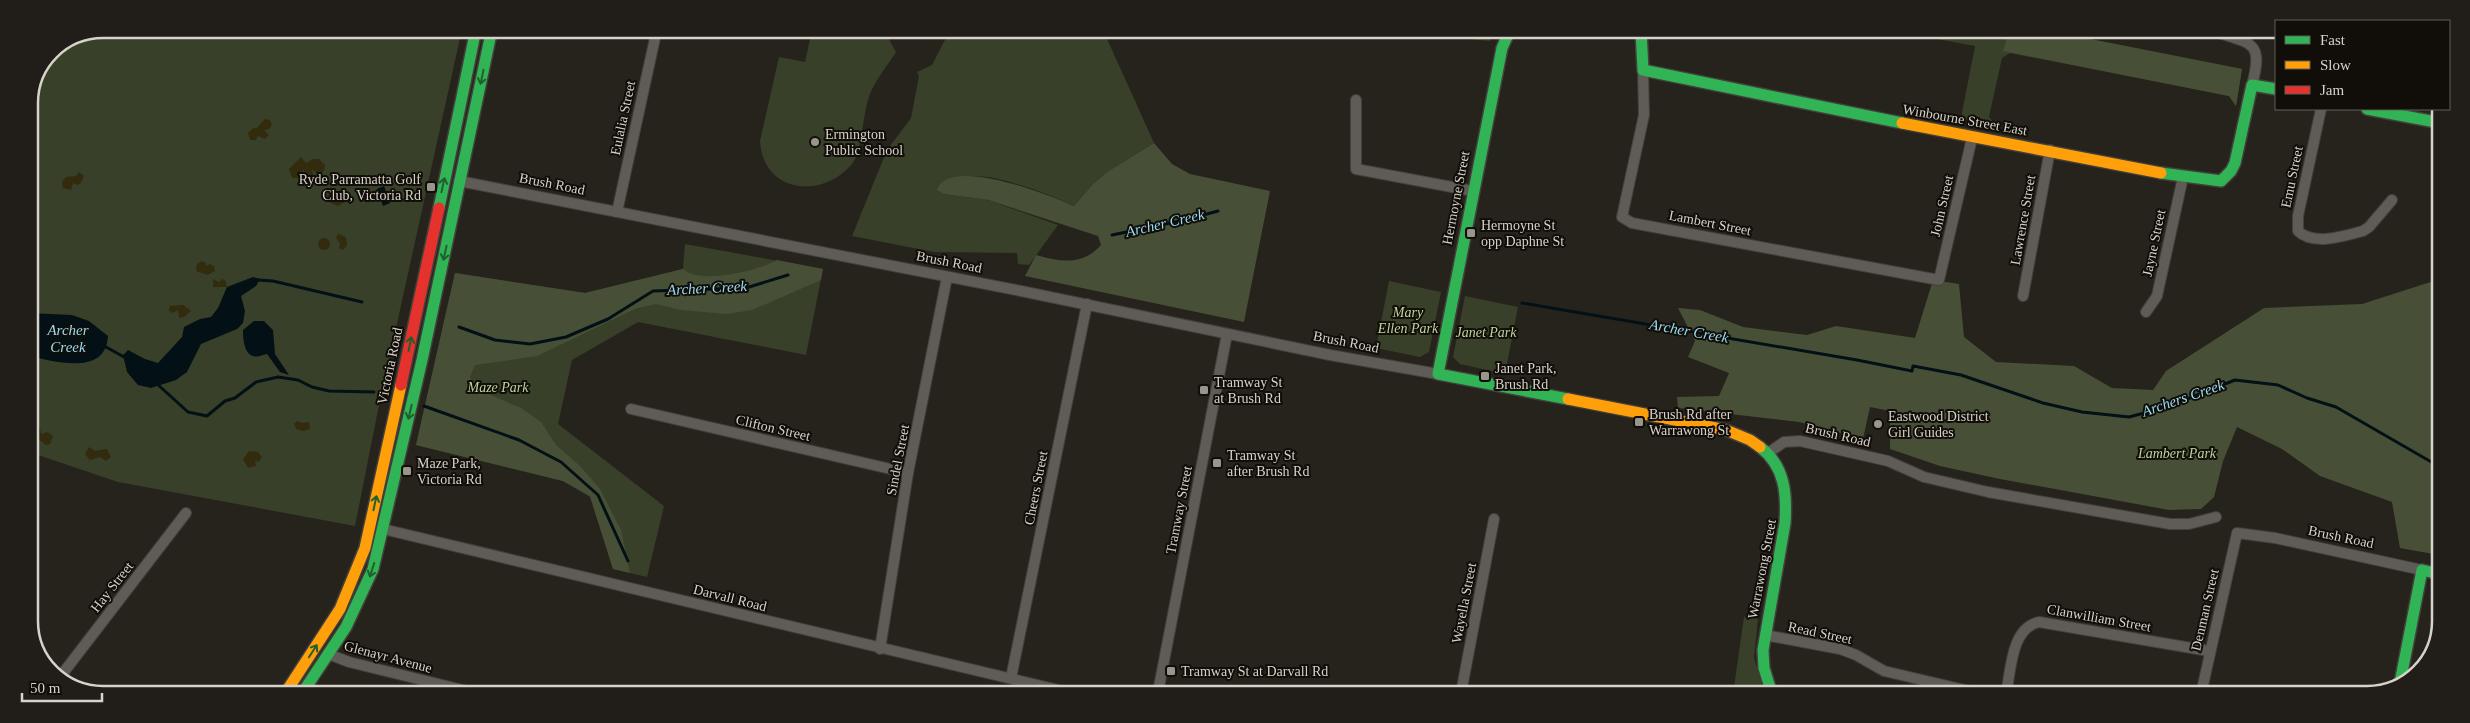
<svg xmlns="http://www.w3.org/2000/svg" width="2470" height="723" viewBox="0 0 2470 723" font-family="'Times New Roman',serif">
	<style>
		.green { fill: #384029 }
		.forest { fill: #475037 }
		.sand { fill: #322b0d }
		.water { fill: #031016 }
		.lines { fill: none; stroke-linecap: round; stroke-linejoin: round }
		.stream { stroke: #031016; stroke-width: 3 }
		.street-casing { stroke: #433f3a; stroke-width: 12 }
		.fast-casing { stroke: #433f3a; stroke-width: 14 }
		.slow-casing { stroke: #433f3a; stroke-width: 14 }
		.jam-casing { stroke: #433f3a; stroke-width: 14 }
		.street { stroke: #5f5b56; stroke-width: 10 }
		.fast { stroke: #30b455; stroke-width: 11 }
		.slow { stroke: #ff9f0a; stroke-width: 11 }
		.jam { stroke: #e5322d; stroke-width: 11 }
		.oneway { stroke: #20602e }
		.poi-dot { fill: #99958d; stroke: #110d08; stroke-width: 2 }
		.labels { text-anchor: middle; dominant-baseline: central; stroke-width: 4; stroke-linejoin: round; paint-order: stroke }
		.street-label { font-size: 14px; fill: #d7d2ca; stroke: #110d08 }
		.poi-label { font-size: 14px; fill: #d7d2ca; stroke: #110d08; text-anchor: start }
		.park-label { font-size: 14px; font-style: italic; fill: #bed49e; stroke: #110d08 }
		.water-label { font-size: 15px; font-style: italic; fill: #98dcf2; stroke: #110d08 }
		.rim { fill: none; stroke: #d7d2ca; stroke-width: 2.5 }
	</style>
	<rect width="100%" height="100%" fill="#26231c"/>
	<g class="green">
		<path d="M102 29H462L379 405 355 526 118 482 29 452V102L50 50Z"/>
		<path d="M812 30H884L896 52C888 65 876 79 870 94 863 110 862 153 852 164 822 200 763 193 760 141L779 57 805 62Z"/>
		<path d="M957 30H1103L1154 143 1107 172 1092 185 1074 206C1054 196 992 172 970 177 961 179 951 189 944 194L988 200 1058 225 1029 265 1018 264 1017 253 934 252 852 236 887 150 911 118 919 76 917 72 932 65 946 38Z"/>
		<path d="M1437 30H1496L1490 41 1436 36Z"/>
		<path d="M1894 31H2081L2080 37 2242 69 2236 106 2229 96 2010 53 2002 58 1989 117 1997 127 1961 118 1975 46Z"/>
		<path d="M685 244 823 269 806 355 638 322 572 360 558 424 664 506 647 577 613 569 590 497 563 481 416 445 455 273 585 293 683 269Z"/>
		<path d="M1389 281 1441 292 1429 352 1420 357 1376 348Z"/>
		<path d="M1465 296 1518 307 1505 374 1460 364 1453 357Z"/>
		<path d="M1744 617 1758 619 1754 658 1765 694H1733Z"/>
	</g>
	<g class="forest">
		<path d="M2009 31H2081L2080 37 2242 69 2236 106 2229 96 2003 51Z"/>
		<path d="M1154 143 1172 164 1190 174 1270 191 1244 322 1025 276 1036 255C1061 262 1082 266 1101 245L1098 236 988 200 944 194 937 190C948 155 1051 195 1074 206L1092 185 1107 172Z"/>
		<path d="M777 260 823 269 821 280 752 310 727 314 681 310 656 304 637 308 537 356 475 365 470 377 471 380 484 392 521 408 541 422 556 445 580 466 600 489 621 530 630 573 613 569 590 496 563 481 416 445 455 273 585 293 683 269C700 285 758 271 777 260Z"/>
		<path d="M2440 279 2439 555 2400 548 2392 502 2320 476 2282 449 2237 427 2223 461 2214 497 2201 509 2169 510 2000 479 1940 466 1890 449V411L1870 407 1863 439 1799 422 1678 408 1677 397 1719 396 1729 373 1688 357 1695 341 1678 308 1700 310 1743 327 1807 335 1836 326 1915 338 1933 280 1959 284 1964 337 1996 362 2074 366 2112 388 2153 390 2166 371 2264 308 2362 304Z"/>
	</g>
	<g class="sand">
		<path d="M265 119 270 120 272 125 269 129 264 130 269 135 265 139 258 136 256 140H250L248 133 253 128H257Z"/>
		<path d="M301 157 306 163 313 159H319L325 165 324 171 317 174 312 169 313 175 309 178 306 177 303 169 301 178H292L289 169Z"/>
		<path d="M79 172 84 176 81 183 77 185 73 183 71 190 63 188 62 182 66 177 76 176Z"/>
		<path d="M329 194 343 195 345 202 338 206 329 202 326 197Z"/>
		<path d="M338 234 346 237 347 245 343 250 339 248 340 243 336 238Z"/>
		<circle cx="324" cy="244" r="6"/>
		<path d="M202 261 206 263V266L210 264 214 266 215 271 208 275 196 271 197 264Z"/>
		<path d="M213 279 219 282 222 279 225 280 227 287H213Z"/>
		<path d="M183 305 191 311 184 317 179 318 178 310 173 313 169 311 170 306Z"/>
		<path d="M297 421 302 423 309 422 310 429 303 431 296 429 294 424Z"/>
		<path d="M34 425 40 428 41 434 47 432 53 436 50 444 46 445 37 438H29V427Z"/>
		<path d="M89 447 95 451 107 449 111 457 106 461 100 457 90 460 85 454Z"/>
		<path d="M249 451 258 452 262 457 259 462 255 461 256 466 248 468 243 459Z"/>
	</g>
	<g class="water">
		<path d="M384 186 390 203 383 206 377 189Z"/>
		<path d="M253 277 260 279 256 286 241 296 245 311 243 323 237 329 201 344 187 372 176 380 151 388 138 385 127 372 123 355 128 350 145 359 158 363 182 337 184 327 200 319 211 317 218 308 227 287Z"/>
		<path d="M29 313 72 315 89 321 108 336C106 376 56 362 29 356Z"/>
		<path d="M254 321H264L273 330 275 354 289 375 280 372 267 354C265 354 263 355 260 356 244 360 243 339 243 330Z"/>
	</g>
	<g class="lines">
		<g class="stream">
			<path d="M1112 235 1185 220 1218 211"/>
			<path d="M258 280 273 281 362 302"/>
			<path d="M1522 303 1857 360 1912 371 1913 366 1961 375 2043 403 2082 412 2129 417 2167 407 2235 380 2278 385 2307 398 2336 407 2440 467"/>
			<path d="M459 327 495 340 530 344 566 337 608 319 653 291 746 288 788 275"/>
			<path d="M106 347 124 357"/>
			<path d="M156 383 188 412 207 416 225 401 235 398 256 382 278 377 298 380 312 387 329 391 374 392"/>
			<path d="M424 406 519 440 561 462 598 495 628 561"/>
		</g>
		<g class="street-casing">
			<g id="street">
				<path d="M2213 31C2251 44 2264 40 2252 85"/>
				<path d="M1643 70 1644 115 1622 217 1632 223 1939 280 1972 138"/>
				<path d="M1356 100V169L1473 191"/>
				<path d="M2321 109 2298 216V231C2313 246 2345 236 2363 231L2369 227 2392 200"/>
				<path d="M459 181 1021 291 1330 355 1438 374"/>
				<path d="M617 212 657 29"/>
				<path d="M2023 296 2050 150"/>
				<path d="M2146 312 2157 296 2183 177"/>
				<path d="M631 409 908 473"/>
				<path d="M1768 453 1784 442 1800 441 1888 461 1924 477 1988 492 2170 524H2189L2216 517"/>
				<path d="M383 529 1071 693"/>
				<path d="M1765 635 1840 649 1856 655 1884 671 1982 694"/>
				<path d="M880 649 908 473 947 277"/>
				<path d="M328 654 349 662 471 692"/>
				<path d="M60 677 186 513"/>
				<path d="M1011 678 1087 304"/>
				<path d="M1158 692 1227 334"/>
				<path d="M1461 693 1494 519"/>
				<path d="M2006 694C2011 670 2011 628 2039 622L2209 651"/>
				<path d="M2201 694 2237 533 2275 538 2422 570"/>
			</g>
		</g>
		<g class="fast-casing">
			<g id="fast">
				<path d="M1510 30 1502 48 1438 374 1568 399"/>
				<path d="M1641 30 1643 70 1902 123"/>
				<path d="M2367 109 2441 123"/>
				<path d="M2161 173 2221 181 2231 171 2235 163 2252 85 2276 89"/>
				<path d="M439 208 476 29"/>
				<path d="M1760 447C1785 466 1787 494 1785 523L1763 650 1764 668 1772 694"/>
				<path d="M2400 683 2422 570 2439 574"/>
				<path d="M303 692 346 627 373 569 422 360 492 29"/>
			</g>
		</g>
		<g class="slow-casing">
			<g id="slow">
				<path d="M1902 123 2161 173"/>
				<path d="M1568 399 1726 430 1750 440 1760 447"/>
				<path d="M286 692 340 609 365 548 401 385"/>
			</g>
		</g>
		<g class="jam-casing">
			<path id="jam" d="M401 385 439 208"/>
		</g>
		<use href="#street" class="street"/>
		<use href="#fast" class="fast"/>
		<use href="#slow" class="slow"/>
		<use href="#jam" class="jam"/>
	</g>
	<defs><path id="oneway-shaft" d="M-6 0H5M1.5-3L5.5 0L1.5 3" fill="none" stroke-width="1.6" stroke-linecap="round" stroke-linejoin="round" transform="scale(1.25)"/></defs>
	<g class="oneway">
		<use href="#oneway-shaft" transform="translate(482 77) rotate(102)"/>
		<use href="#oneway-shaft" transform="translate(443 185) rotate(-78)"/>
		<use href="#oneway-shaft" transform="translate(445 253) rotate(102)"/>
		<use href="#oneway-shaft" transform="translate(410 344) rotate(-78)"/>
		<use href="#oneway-shaft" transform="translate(410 412) rotate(103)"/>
		<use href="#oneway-shaft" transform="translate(375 503) rotate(-78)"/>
		<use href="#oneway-shaft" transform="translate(372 570) rotate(108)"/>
		<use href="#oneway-shaft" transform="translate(313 651) rotate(-57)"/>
	</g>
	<g class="poi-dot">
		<circle cx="815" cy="142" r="5"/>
		<rect x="426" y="182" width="10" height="10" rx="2.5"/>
		<rect x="1466" y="228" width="10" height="10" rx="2.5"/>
		<rect x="1480" y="371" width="10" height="10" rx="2.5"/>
		<rect x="1199" y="385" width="10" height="10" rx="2.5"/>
		<rect x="1634" y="417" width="10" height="10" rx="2.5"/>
		<circle cx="1878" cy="424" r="5"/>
		<rect x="1212" y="458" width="10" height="10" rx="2.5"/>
		<rect x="402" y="466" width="10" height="10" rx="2.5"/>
		<rect x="1166" y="666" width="10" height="10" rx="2.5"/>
	</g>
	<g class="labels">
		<g class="street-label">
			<text transform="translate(623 118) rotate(-78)">Eulalia Street</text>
			<text transform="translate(1965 120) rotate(10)">Winbourne Street East</text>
			<text transform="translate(2292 177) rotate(-78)">Emu Street</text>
			<text transform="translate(552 184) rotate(11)">Brush Road</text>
			<text transform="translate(1456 198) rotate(-79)">Hermoyne Street</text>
			<text transform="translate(1942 206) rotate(-77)">John Street</text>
			<text transform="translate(2023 220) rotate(-80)">Lawrence Street</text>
			<text transform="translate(1710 223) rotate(11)">Lambert Street</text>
			<text transform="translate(2154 243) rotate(-78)">Jayne Street</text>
			<text transform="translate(949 262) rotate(11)">Brush Road</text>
			<text transform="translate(1346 342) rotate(11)">Brush Road</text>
			<text transform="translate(390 366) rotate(-78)">Victoria Road</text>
			<text transform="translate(773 428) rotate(13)">Clifton Street</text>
			<text transform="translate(1838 435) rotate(13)">Brush Road</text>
			<text transform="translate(898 460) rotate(-79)">Sindel Street</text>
			<text transform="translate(1036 488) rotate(-79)">Cheers Street</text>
			<text transform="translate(1179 510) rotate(-79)">Tramway Street</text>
			<text transform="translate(2341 537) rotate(12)">Brush Road</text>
			<text transform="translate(1762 569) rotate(-79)">Warrawong Street</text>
			<text transform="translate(112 587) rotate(-52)">Hay Street</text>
			<text transform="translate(730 598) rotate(14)">Darvall Road</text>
			<text transform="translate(1464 603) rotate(-79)">Wayella Street</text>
			<text transform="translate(2205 610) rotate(-77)">Denman Street</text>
			<text transform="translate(2099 618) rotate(10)">Clanwilliam Street</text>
			<text transform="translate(1820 633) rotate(12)">Read Street</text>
			<text transform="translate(388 657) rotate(15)">Glenayr Avenue</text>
		</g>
		<g class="poi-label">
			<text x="825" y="134">Ermington<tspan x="825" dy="16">Public School</tspan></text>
			<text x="421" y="179" text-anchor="end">Ryde Parramatta Golf<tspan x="421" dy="16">Club, Victoria Rd</tspan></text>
			<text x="1481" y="225">Hermoyne St<tspan x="1481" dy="16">opp Daphne St</tspan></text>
			<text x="1495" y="368">Janet Park,<tspan x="1495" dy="16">Brush Rd</tspan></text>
			<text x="1214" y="382">Tramway St<tspan x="1214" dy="16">at Brush Rd</tspan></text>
			<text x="1649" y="414">Brush Rd after<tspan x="1649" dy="16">Warrawong St</tspan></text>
			<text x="1888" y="416">Eastwood District<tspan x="1888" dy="16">Girl Guides</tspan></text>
			<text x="1227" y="455">Tramway St<tspan x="1227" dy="16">after Brush Rd</tspan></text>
			<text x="417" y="463">Maze Park,<tspan x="417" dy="16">Victoria Rd</tspan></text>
			<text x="1181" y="671">Tramway St at Darvall Rd</text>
		</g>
		<g class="park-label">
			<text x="1408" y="312">Mary<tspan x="1408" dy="16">Ellen Park</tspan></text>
			<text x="1486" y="332">Janet Park</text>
			<text x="498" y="387">Maze Park</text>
			<text x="2177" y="453">Lambert Park</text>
		</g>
		<g class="water-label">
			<text transform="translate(1165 223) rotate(-13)">Archer Creek</text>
			<text transform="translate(707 288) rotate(-3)">Archer Creek</text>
			<text x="68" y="330">Archer<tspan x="68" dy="17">Creek</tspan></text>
			<text transform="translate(1689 331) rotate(10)">Archer Creek</text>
			<text transform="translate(2183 398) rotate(-19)">Archers Creek</text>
		</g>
	</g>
	<path d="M0 0H2470V723H0ZM103 38H2367A65 65 0 0 1 2432 103V621A65 65 0 0 1 2367 686H103A65 65 0 0 1 38 621V103A65 65 0 0 1 103 38Z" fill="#211d18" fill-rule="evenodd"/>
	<path class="rim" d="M103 38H2367A65 65 0 0 1 2432 103V621A65 65 0 0 1 2367 686H103A65 65 0 0 1 38 621V103A65 65 0 0 1 103 38Z"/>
	<rect x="2275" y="20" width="175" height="90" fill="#110d08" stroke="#605c56"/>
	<rect x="2285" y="36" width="25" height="8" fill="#30b455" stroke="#605c56"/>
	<text x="2320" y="45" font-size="15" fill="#d7d2ca">Fast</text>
	<rect x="2285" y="61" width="25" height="8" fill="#ff9f0a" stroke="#605c56"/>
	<text x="2320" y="70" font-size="15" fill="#d7d2ca">Slow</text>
	<rect x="2285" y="86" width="25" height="8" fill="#e5322d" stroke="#605c56"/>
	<text x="2320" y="95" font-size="15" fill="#d7d2ca">Jam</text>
	<path d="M22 693v8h80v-8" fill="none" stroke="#d7d2ca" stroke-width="2.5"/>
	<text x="30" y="693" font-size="15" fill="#d7d2ca" stroke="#110d08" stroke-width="4" paint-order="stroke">50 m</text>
</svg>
